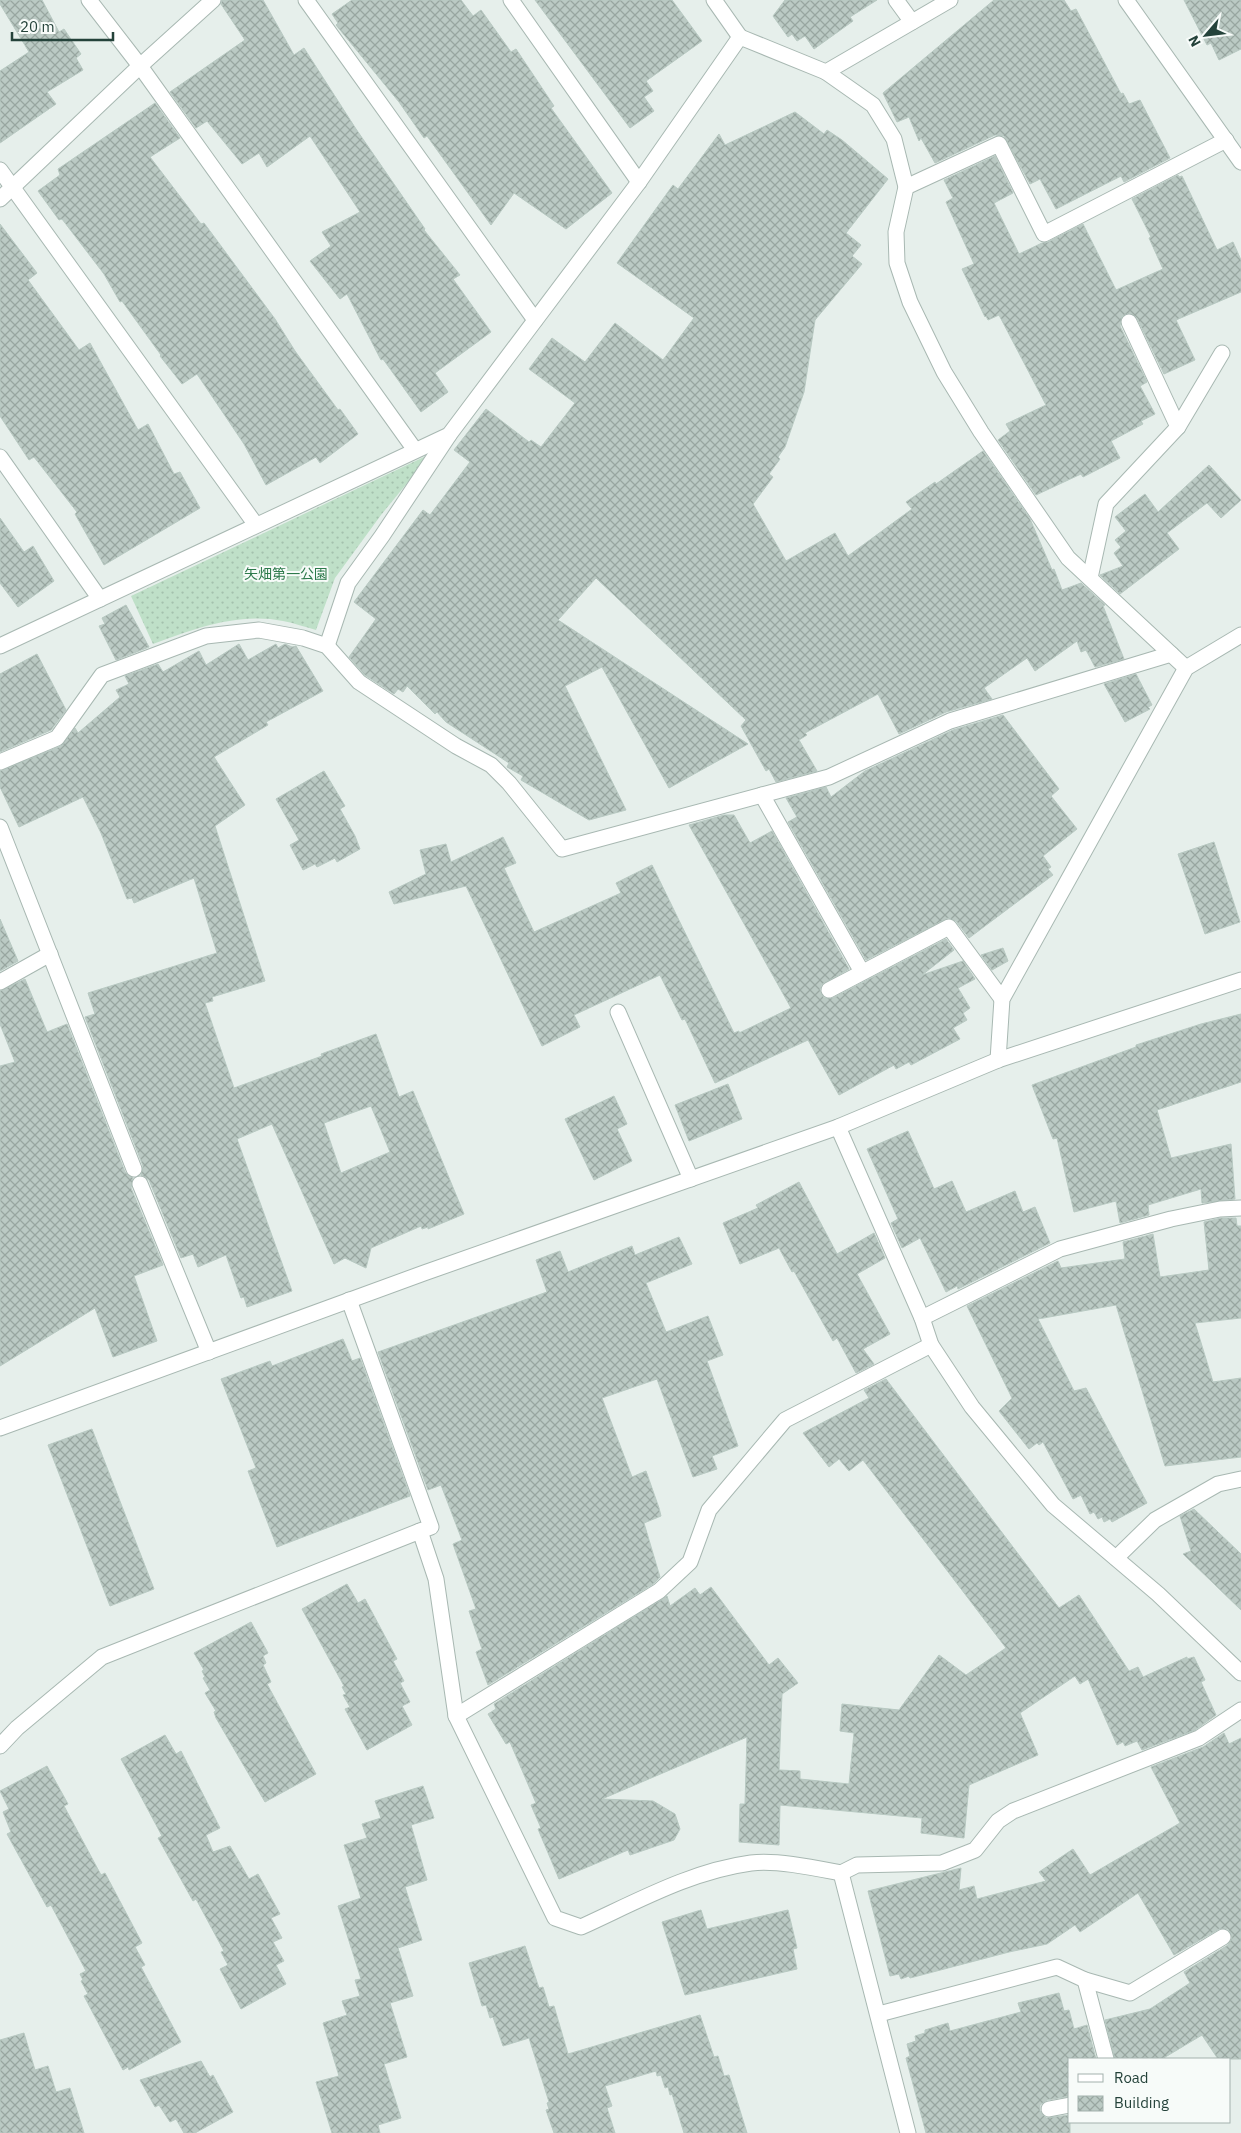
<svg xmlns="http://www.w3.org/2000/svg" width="1241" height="2133" viewBox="0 0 1241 2133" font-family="'IBM Plex Sans','Noto Sans JP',sans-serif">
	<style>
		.grass { fill: url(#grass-dots) }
		.building { fill: url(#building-cross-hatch); stroke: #b8c9c2; fill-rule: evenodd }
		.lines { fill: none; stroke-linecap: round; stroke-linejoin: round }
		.minor-casing { stroke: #a8b8b2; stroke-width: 17 }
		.minor { stroke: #fff; stroke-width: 15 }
		.labels { text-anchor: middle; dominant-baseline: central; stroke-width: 4; stroke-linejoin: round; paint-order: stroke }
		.park-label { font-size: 14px; fill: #2d7a4b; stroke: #f7fbf9 }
	</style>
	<defs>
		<pattern id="grass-dots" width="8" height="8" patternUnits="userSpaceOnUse" patternTransform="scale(1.25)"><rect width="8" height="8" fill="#bfe0c8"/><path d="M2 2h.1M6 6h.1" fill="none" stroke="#a4c1ad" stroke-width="1.8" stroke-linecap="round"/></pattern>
		<pattern id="building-cross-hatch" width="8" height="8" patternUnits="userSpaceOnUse" patternTransform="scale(1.25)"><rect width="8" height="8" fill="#bbcac4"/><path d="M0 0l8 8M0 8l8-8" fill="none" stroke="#98a6a0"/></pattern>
	</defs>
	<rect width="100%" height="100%" fill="#e6efeb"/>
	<path class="grass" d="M426 456V460L381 515 335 578 316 630C305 627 294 623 283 621 238 612 194 629 153 644L131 596Z"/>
	<g class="building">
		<path d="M0 0H42L59 32 64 29 81 54 76 58 83 70 47 92 56 104 0 143V71L29 52 0 4Z"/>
		<path d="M222 0H263L294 55 304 48 356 129 425 229 424 230 460 275 453 279 491 332 435 373 448 392 421 412 383 359 381 360 347 294 340 299 310 261 331 246 322 232 360 212 310 136 267 167 259 153 242 164 207 121 196 128 170 92 245 40 221 4Z"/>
		<path d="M352 0H461L473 16 481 10 511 52 516 49 554 106 551 108 612 193 566 229 514 193 491 225 427 136 424 138 399 102 336 25 338 23 332 14Z"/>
		<path d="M535 0H672L702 41 646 81 653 91 644 97 654 111 630 128Z"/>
		<path d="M785 0H877L850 17 853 21 814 49 805 36 797 41 792 34 788 37 773 16Z"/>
		<path d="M994 0H1064L1071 11 1076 9 1121 94 1123 93 1129 104 1140 100 1170 158 1124 182 1121 176 1056 209 1040 179 1030 184 1004 136 995 135 935 163 921 138 919 141 909 117 897 122 883 93Z"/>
		<path d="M1184 0H1241V49L1219 60 1211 43 1207 45Z"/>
		<path d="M155 103 180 138 150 157 201 224 204 223 275 319 295 351 338 410 340 409 358 434 320 463 316 457 266 485 244 444 197 374 182 384 160 356 161 355 122 301 120 302 104 274 62 219 59 220 38 191 60 175 58 169Z"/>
		<path d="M795 112 824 134 827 130 842 140 888 179 846 233 861 245 852 256 862 264 815 320 804 392 785 447 778 457 780 459 769 474 773 477 753 504 786 561 835 533 848 556 912 509 906 502 935 482 936 484 983 451 1030 519 1052 570 1054 569 1062 590 1081 583 1105 605 1103 606 1124 659 1095 667 1086 650 1081 652 1077 641 1035 671 1027 658 984 688 992 699 946 712 899 734 878 694 805 733 807 735 799 740 817 771 776 782 769 769 766 771 741 726 746 720 596 578 558 620 748 744 669 788 602 667 565 686 626 810 589 820 521 780 523 776 507 767 509 763 446 722 437 712 435 714 407 686 403 692 398 689 394 694 365 675 349 657 376 619 354 602 423 510 430 515 470 462 454 450 486 409 529 442 531 440 541 447 575 403 529 369 552 338 585 362 615 323 663 360 694 318 617 263 673 185 678 189 719 134 725 145Z"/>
		<path d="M995 156 1013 193 994 203 1019 254 1042 243 1048 242 1083 224 1116 290 1163 269 1149 238 1151 237 1132 199 1178 175 1179 177 1182 176 1217 250 1233 242 1241 260V292L1176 320 1195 360 1164 374 1137 318 1130 313 1122 316 1120 326 1147 382 1140 386 1155 414 1141 421 1143 424 1111 441 1120 458 1083 477 1081 474 1036 495 998 440 1010 431 1006 424 1046 405 999 315 988 320 986 316 985 317 962 269 974 264 946 202 953 198 944 180Z"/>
		<path d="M0 224 37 273 28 280 79 350 90 343 138 430 148 424 174 474 180 472 200 508 104 565 75 514 77 512 34 457 29 460 0 416Z"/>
		<path d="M1209 465 1241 500 1221 518 1207 503 1167 533 1179 549 1120 594 1100 575 1123 566 1114 553 1121 547 1115 540 1126 531 1115 517 1145 494 1158 512Z"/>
		<path d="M0 518 24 552 33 546 54 581 18 607 0 583Z"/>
		<path d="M126 605 149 647 116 660 99 626 105 624 102 618Z"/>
		<path d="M239 644 248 660 276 644 278 648 285 644 292 647 296 646 323 691 266 722 268 725 214 757 245 805 215 826 265 981 212 997 213 1001 205 1003 234 1088 322 1056 321 1054 376 1034 399 1097 413 1091 464 1214 428 1229V1227L422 1229 421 1226 371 1248 366 1268 345 1258 334 1264 272 1124 237 1139 292 1291 247 1307 244 1297 241 1298 226 1255 198 1267 193 1254 181 1258 149 1180 141 1175 143 1166 85 1017 95 1014 88 993 217 953 194 878 134 903 132 898 127 899 101 833 83 797 19 827 0 787V771L61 746 75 728 78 733 120 697 116 690 129 684 125 676 158 664 163 672 199 651 206 665ZM371 1106 390 1152 341 1173 324 1123Z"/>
		<path d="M37 654 66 710 51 730 0 752V674Z"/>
		<path d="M1136 674 1152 705 1148 707 1150 709 1125 722 1104 684Z"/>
		<path d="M1003 715 1059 789 1051 796 1077 829 1043 856 1051 867 1048 869 1053 875 969 938 956 921 948 918 866 960 788 822 797 817 786 798 826 787 831 797 865 771 953 730Z"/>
		<path d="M324 771 345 806 340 809 355 836 360 849 337 862 335 858 317 867 315 864 303 870 290 845 299 840 276 799Z"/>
		<path d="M724 815H734L750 843 772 831 849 969 821 985 820 990 824 998H833L946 939 954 950 922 975 963 961 975 979 958 988 970 1008 963 1013 967 1020 953 1028 960 1039 911 1065 909 1062 896 1069 894 1065 839 1095 808 1040 715 1083 685 1019 682 1020 660 975 574 1015 580 1027 542 1046 466 886 394 904 389 892 426 874 420 850 446 844 451 862 503 837 516 863 504 868 534 932 621 893 616 883 652 865 734 1033 739 1031V1033L791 1008 689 825Z"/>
		<path d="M1214 842 1240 922 1205 934 1178 854Z"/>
		<path d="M0 919 18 961 0 971Z"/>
		<path d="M1003 948 1008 961 992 970 981 955Z"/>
		<path d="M25 979 47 1032 67 1024 125 1172 133 1178 131 1188 163 1265 134 1276 157 1341 113 1357 95 1308 0 1366V1066L15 1062 0 1024V991Z"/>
		<path d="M1241 1014V1082L1157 1110 1171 1158 1231 1144 1235 1199 1202 1203 1201 1189 1148 1205 1149 1215 1120 1223 1116 1201 1074 1212 1057 1138 1053 1139 1032 1085 1136 1047V1045L1201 1024Z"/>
		<path d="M728 1084 742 1119 689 1141 675 1105Z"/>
		<path d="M614 1096 627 1124 617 1129 632 1161 594 1180 565 1119Z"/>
		<path d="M908 1131 934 1189 952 1181 966 1212 1015 1191 1023 1212 1035 1207 1050 1243 958 1289 957 1286 946 1292 920 1238 902 1248 891 1223 898 1219 867 1149Z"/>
		<path d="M799 1182 837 1254 874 1233 885 1258 857 1274 890 1334 863 1349 874 1364 856 1373 837 1338 833 1341 794 1271 792 1272 779 1248 740 1264 723 1223 758 1208 756 1205Z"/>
		<path d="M1221 1218H1236L1237 1226H1241V1318L1195 1323 1213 1382 1241 1378V1457L1165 1466 1116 1305 1038 1319 1074 1391 1086 1388 1147 1503 1112 1522 1110 1519 1104 1522 1102 1517 1098 1519 1094 1512 1090 1514 1081 1495 1073 1499 1043 1442 1039 1445 1037 1443 1029 1449 999 1411 1012 1398 967 1306 1058 1261 1061 1268 1125 1259 1123 1242 1153 1234 1160 1277 1209 1270 1204 1222Z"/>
		<path d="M679 1237 692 1264 646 1283 666 1332 708 1316 723 1355 707 1361 738 1446 712 1456 717 1469 693 1477 657 1379 602 1398 632 1477 646 1471 659 1508 661 1516 644 1523 660 1577 653 1584 488 1685 476 1652 482 1649 469 1611 476 1609 453 1544 462 1540 441 1485 428 1490 378 1352 547 1292 536 1260 560 1251 568 1272 632 1246 635 1255Z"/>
		<path d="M343 1339 352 1361 360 1358 410 1496 277 1547 248 1471 256 1468 221 1379 270 1361 272 1366Z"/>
		<path d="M886 1379 1059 1608 1079 1595 1129 1671 1138 1667 1143 1677 1187 1657V1659L1194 1657 1205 1680 1201 1682 1216 1715 1195 1730 1142 1750 1137 1741 1125 1746 1123 1742 1117 1745 1088 1679 1080 1684 1075 1676 1020 1713 1038 1755 969 1785 964 1838 921 1833 922 1818 780 1805 779 1845 739 1842 740 1804H745L747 1737 602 1799 653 1801 675 1814 680 1829 674 1840 630 1855 628 1850 559 1879 538 1829 541 1828 531 1805 536 1803 510 1742 506 1744 488 1714 496 1709 494 1704 667 1596 670 1606 695 1588 700 1595 711 1587 769 1665 778 1658 798 1683 782 1694 779 1770 800 1771V1779L849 1784 854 1733 840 1731 842 1704 899 1710 939 1655 966 1675 1006 1648 863 1460 849 1471 839 1459 829 1467 803 1433 869 1398 864 1390Z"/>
		<path d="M92 1429 154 1589 110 1606 48 1445Z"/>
		<path d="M1194 1509 1241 1554V1610L1183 1554 1191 1551 1180 1516Z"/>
		<path d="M347 1584 358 1603 365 1599 397 1659 393 1661 404 1681 400 1683 410 1702 402 1706 412 1725 367 1750 345 1709 350 1707 343 1695 346 1694 342 1687 344 1686 302 1609Z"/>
		<path d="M251 1622 268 1653 263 1656 266 1663 263 1665 271 1682 267 1684 316 1774 265 1802 216 1718 214 1712 216 1711 205 1693 210 1690 203 1678 205 1677 202 1671 204 1670 194 1653Z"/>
		<path d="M1224 1733 1229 1744 1241 1738V2059H1218L1202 2035 1162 2059H1115L1105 2020 1150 2009 1190 1983 1184 1972 1228 1945 1232 1937 1228 1929H1219L1174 1955 1138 1893 1080 1932 1075 1925 1047 1944 1009 1952 910 1978 909 1976 901 1979 899 1974 890 1976 868 1891 961 1868 959 1890 974 1886 977 1899 1046 1881 1039 1872 1073 1849 1090 1875 1180 1823 1151 1767 1203 1747Z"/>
		<path d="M165 1735 176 1754 181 1751 220 1828 206 1835 213 1852 230 1846 249 1879 258 1874 280 1914 271 1918 282 1938 273 1942 284 1961 276 1965 286 1984 241 2009 220 1969 228 1965 221 1952 224 1951 196 1899 193 1901 158 1838 162 1836 121 1759Z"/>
		<path d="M47 1766 68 1804 64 1806 101 1875 105 1873 142 1943 135 1947 145 1965 141 1967 181 2042 129 2070 128 2067 123 2070 84 1996 88 1994 81 1981 83 1980 80 1974 86 1971 51 1905 47 1907 7 1834 11 1832 3 1812 9 1809 0 1791Z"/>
		<path d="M423 1786 434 1818 411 1825 427 1880 405 1887 422 1940 398 1948 413 1996 390 2003 407 2057 384 2064 401 2118 378 2125 380 2133H332L316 2082 339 2076 323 2023 347 2015 342 2001 360 1996 355 1980 361 1979 338 1906 361 1898 344 1845 367 1838 362 1824 381 1818 375 1801Z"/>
		<path d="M701 1910 707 1929 788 1910 797 1948 793 1949 797 1969 685 1995 662 1922Z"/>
		<path d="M525 1946 539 1988 543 1987 549 2007 554 2006 568 2054 700 2015 714 2057 718 2056 724 2076 729 2075 747 2133H684L672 2094 670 2095 668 2087 665 2088 661 2075 657 2076 656 2071 605 2086 612 2106 607 2108 615 2133H554L546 2110 549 2109 547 2103 549 2102 529 2038 503 2046 493 2017 490 2018 486 2005 482 2006 469 1963Z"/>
		<path d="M1059 1993 1064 2011 1069 2010 1074 2029 1087 2025 1096 2059H1070V2096L1047 2100 1040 2105V2111L1046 2118 1070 2115V2133H926L906 2058 910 2056 907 2044 916 2041 915 2036 925 2033V2030L948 2023 950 2031 1021 2012 1018 2003Z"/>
		<path d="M24 2033 35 2070 48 2066 56 2092 70 2088 84 2133H0V2040Z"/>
		<path d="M201 2061 210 2077 213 2075 233 2112 195 2133H184L176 2119 170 2122 159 2105 155 2107 140 2080Z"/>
	</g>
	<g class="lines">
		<g class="minor-casing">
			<g id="minor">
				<path d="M89 0 140 66 415 450"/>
				<path d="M306 0 535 320"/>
				<path d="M511 0 639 182"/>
				<path d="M714 0 740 37"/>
				<path d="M896 0 912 22"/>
				<path d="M1126 0 1241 162"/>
				<path d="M826 72 873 105 894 139 906 187 896 232 897 263 910 302 944 372 981 432 1068 558 1186 668"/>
				<path d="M0 170 256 525"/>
				<path d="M906 187 999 144 1044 234 1226 140"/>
				<path d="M0 199 140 66 213 0"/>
				<path d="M1129 322 1178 427"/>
				<path d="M0 457 100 599"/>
				<path d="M1090 578 1106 504 1178 427 1222 353"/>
				<path d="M0 646 449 435 639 182 740 37 826 72 950 0"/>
				<path d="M327 646 348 583 382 536 449 435"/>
				<path d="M0 762 57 738 102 675 206 636 259 630 303 638 327 646 359 682 456 746 491 765 509 783 562 849 829 777 950 721 1171 654"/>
				<path d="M762 795 862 972"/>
				<path d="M0 827 134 1169"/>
				<path d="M0 982 50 954"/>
				<path d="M829 990 949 927 1002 999"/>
				<path d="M618 1012 691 1179"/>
				<path d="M998 1060 1002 999 1186 668 1241 635"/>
				<path d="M838 1127 922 1318 931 1345 972 1407 1053 1505 1158 1594 1241 1673"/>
				<path d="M140 1184 209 1352"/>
				<path d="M349 1300 431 1527 420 1531"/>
				<path d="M922 1318 1060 1249 1171 1219 1220 1209 1241 1208"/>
				<path d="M0 1428 424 1273 838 1127 998 1060 1241 980"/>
				<path d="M1116 1558 1155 1520 1218 1484 1241 1479"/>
				<path d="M456 1716 659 1591 690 1562 709 1510 785 1420 931 1345"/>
				<path d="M0 1746 17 1728 102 1657 420 1531 436 1579 456 1716 555 1918 581 1927C636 1902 691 1871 751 1863 778 1860 815 1868 841 1873L857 1865 942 1863 975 1850 998 1821 1013 1811 1199 1738 1241 1710"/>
				<path d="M841 1873 908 2133"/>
				<path d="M1085 1980 1106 2059"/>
				<path d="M879 2014 1057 1967 1085 1980 1130 1993 1223 1937"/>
				<path d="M1049 2109 1070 2105"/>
			</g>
		</g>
		<use href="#minor" class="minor"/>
	</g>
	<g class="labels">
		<g class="park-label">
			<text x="286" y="574">矢畑第一公園</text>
		</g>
	</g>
	<rect x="1068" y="2058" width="162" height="65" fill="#f7fbf9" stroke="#a3b1ad"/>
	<rect x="1078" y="2074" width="25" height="8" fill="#ffffff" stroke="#a3b1ad"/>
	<text x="1114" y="2083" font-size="15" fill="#24423a">Road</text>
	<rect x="1078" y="2096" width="25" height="15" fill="url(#building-cross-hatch)" stroke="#a3b1ad"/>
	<text x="1114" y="2108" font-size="15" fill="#24423a">Building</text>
	<g transform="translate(1206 35) rotate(242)" stroke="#f7fbf9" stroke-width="4" paint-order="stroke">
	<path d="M0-4L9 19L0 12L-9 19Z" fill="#24423a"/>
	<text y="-8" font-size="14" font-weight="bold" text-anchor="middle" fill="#24423a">N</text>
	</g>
	<path d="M12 32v8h101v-8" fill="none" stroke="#24423a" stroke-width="2.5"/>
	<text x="20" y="32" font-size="15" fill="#24423a" stroke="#f7fbf9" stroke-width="4" paint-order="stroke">20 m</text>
</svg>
